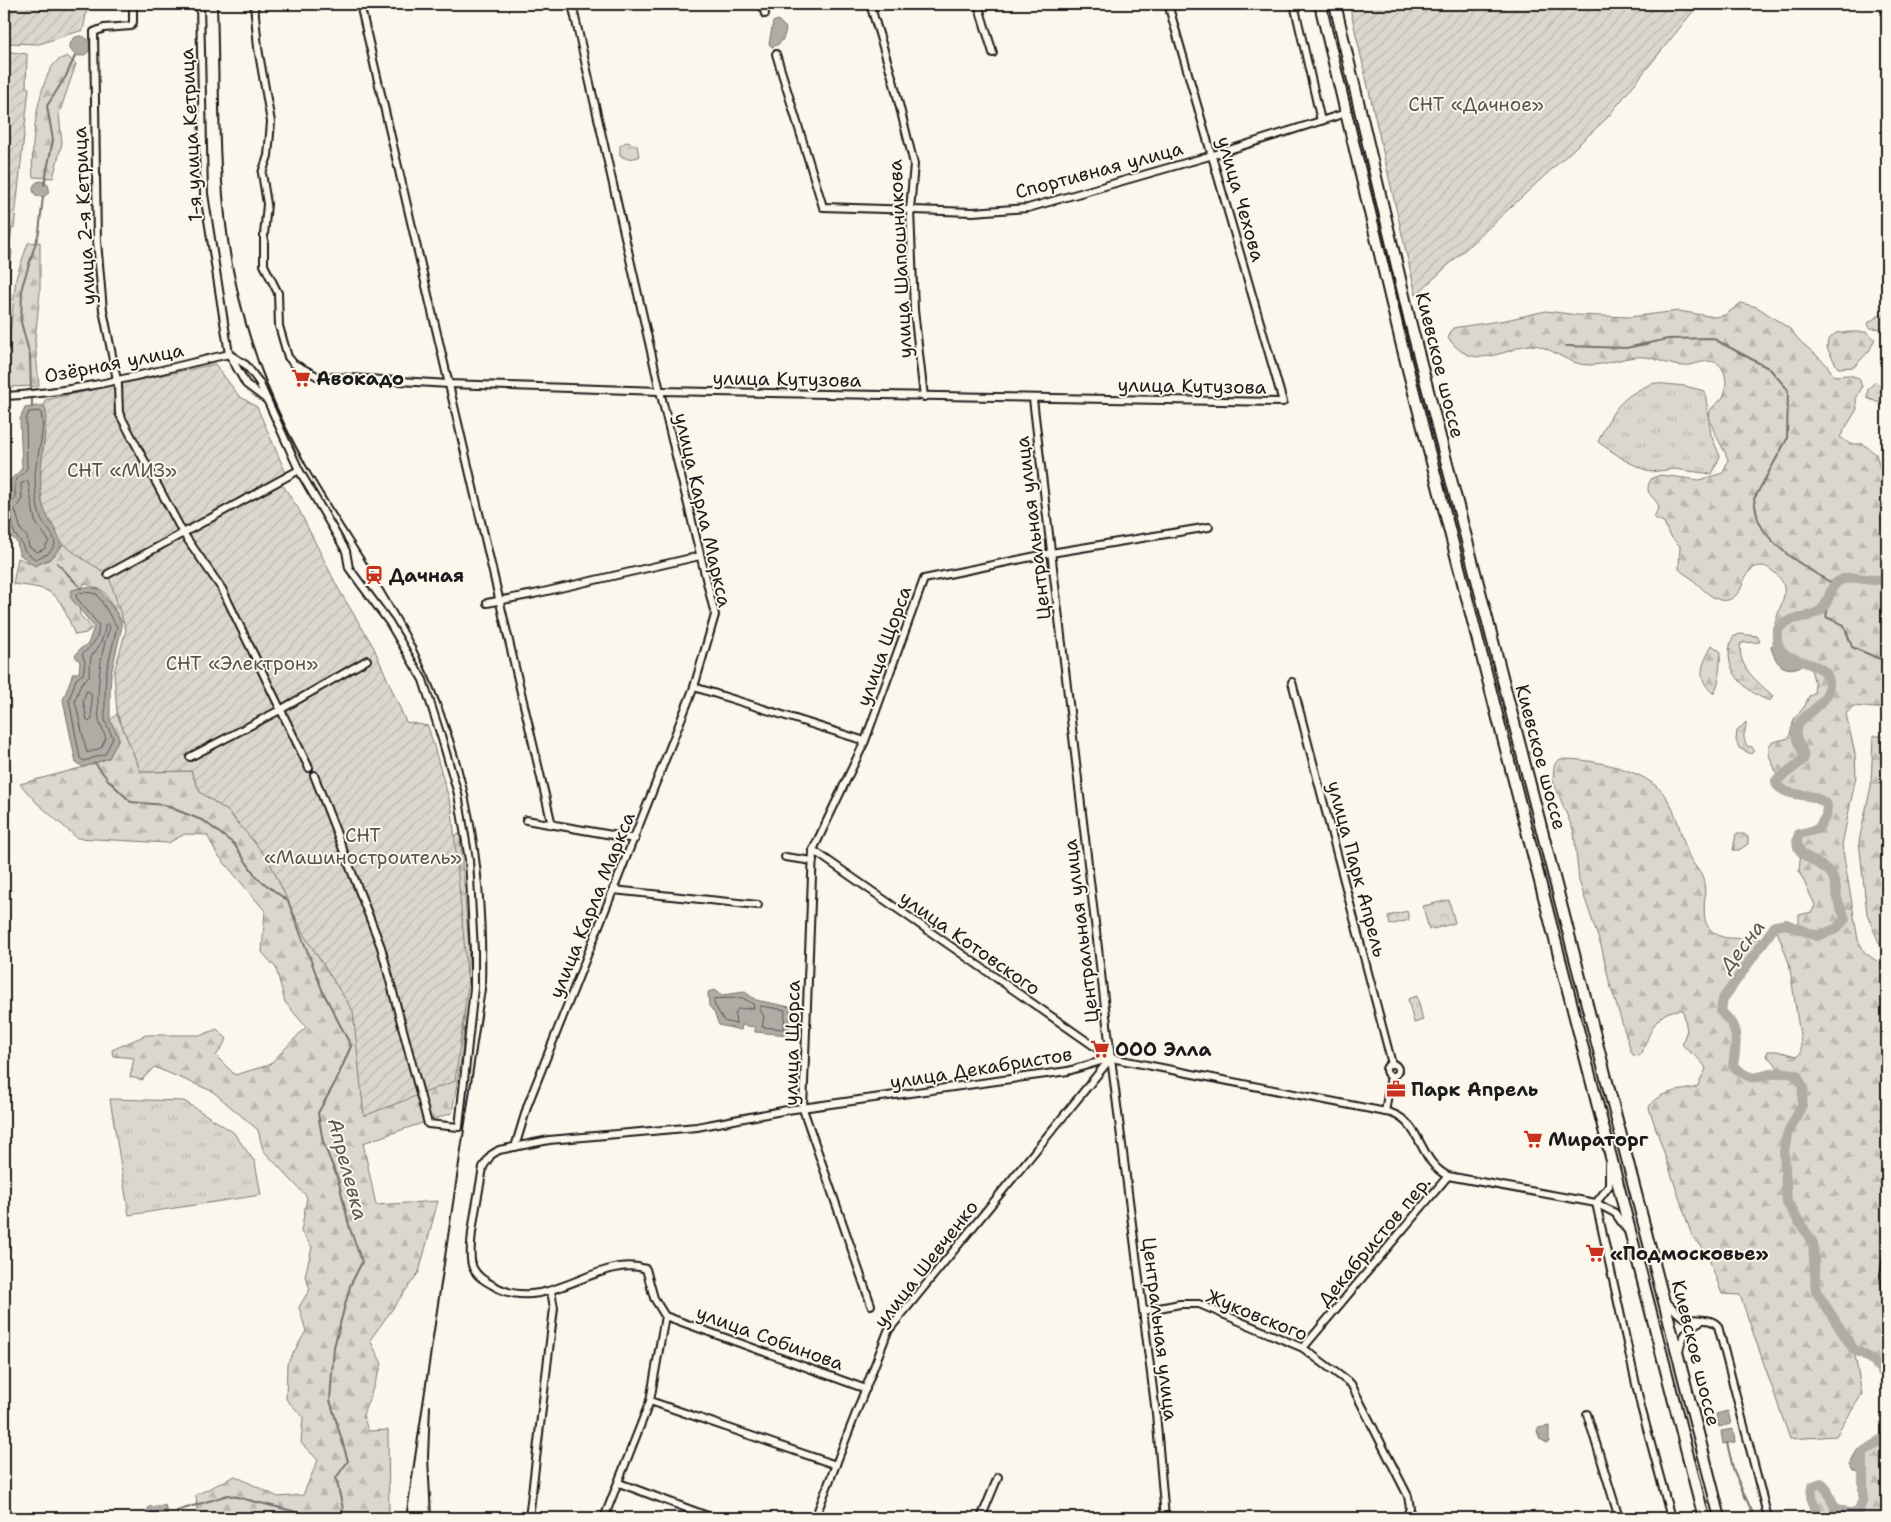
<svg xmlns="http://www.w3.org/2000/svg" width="1891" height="1522" viewBox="0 0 1891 1522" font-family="'Shantell Sans',sans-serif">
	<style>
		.grass { fill: url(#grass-tufts); stroke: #7b7a75 }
		.forest { fill: url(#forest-firs); stroke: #7b7a75 }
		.wetland { fill: url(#wetland-marsh); stroke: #7b7a75 }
		.park { fill: url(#park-crowns); stroke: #7b7a75 }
		.garden { fill: url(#garden-furrows); stroke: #7b7a75 }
		.water { fill: #afaca5; stroke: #74726e }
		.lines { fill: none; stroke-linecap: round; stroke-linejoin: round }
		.shore { stroke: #575653; stroke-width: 1 }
		.stream { stroke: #74726e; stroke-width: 2 }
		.river { stroke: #afaca5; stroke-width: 10 }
		.minor-casing { stroke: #1c1c1c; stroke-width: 10 }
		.highway-casing { stroke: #1c1c1c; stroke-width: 14 }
		.minor { stroke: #fbf7ec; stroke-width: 6 }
		.highway { stroke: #fbf7ec; stroke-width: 10 }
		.rail { stroke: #1c1c1c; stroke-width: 2 }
		.labels { text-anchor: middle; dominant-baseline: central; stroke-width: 4; stroke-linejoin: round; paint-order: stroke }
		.park-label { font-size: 19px; fill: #555451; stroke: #fbf7ec }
		.street-label { font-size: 19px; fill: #1c1c1c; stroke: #fbf7ec }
		.poi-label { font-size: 19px; font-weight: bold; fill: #1c1c1c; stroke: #fbf7ec; text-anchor: start }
		.water-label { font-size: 20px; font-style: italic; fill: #575653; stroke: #fbf7ec }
	</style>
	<defs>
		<pattern id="grass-tufts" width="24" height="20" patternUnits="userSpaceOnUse" patternTransform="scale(1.25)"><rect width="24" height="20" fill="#dad7ce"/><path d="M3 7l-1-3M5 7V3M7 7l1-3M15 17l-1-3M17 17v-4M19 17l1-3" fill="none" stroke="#bab8b0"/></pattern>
		<pattern id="forest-firs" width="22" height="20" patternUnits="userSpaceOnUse" patternTransform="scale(1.25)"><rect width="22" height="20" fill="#dad7ce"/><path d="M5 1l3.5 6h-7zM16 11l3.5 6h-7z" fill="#bab8b0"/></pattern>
		<pattern id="wetland-marsh" width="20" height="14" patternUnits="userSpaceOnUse" patternTransform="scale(1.25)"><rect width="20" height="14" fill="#dad7ce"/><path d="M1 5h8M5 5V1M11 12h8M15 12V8" fill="none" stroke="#bab8b0"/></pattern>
		<pattern id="park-crowns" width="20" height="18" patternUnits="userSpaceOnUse" patternTransform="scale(1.25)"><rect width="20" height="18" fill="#dad7ce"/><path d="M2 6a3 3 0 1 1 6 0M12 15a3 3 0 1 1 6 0" fill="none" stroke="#bab8b0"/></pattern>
		<pattern id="garden-furrows" width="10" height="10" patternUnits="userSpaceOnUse" patternTransform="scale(1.25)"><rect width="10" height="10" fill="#dad7ce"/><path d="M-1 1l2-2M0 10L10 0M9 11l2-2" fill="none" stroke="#bab8b0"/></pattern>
	</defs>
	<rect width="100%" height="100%" fill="#fbf7ec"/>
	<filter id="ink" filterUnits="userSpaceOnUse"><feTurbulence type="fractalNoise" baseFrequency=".02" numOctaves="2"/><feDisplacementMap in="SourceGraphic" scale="10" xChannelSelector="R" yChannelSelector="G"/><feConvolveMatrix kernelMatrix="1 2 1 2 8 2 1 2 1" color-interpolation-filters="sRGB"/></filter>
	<g filter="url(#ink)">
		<g class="grass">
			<path d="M1654 383 1685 386 1705 391 1711 435 1720 456 1712 474 1674 469 1650 472 1626 461 1598 442C1612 411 1620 396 1654 383Z"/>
			<path d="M110 1099 184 1101 233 1132 255 1162 261 1195 129 1215Z"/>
		</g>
		<g class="forest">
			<path d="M67 56 76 64 59 114 62 143 53 178 33 177C30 149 37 86 54 64 57 60 63 58 67 56Z"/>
			<path d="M40 242V292L35 340 39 386 8 387 5 382 16 278 28 243Z"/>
			<path d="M1741 303 1757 307 1790 329 1800 341 1826 364 1834 376 1849 375 1859 378 1862 387 1856 399 1857 409 1840 437 1850 444H1863L1876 454 1887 494V709L1853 706 1846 714 1855 754 1856 776 1842 845 1858 940 1865 953 1887 968V1378C1878 1365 1870 1354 1854 1350L1862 1394 1836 1436 1790 1439 1740 1295 1722 1294 1708 1256 1692 1236 1649 1108C1655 1091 1683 1091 1697 1087L1706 1069C1701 1057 1689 1054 1682 1044L1687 1030 1683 1010C1656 1009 1650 1032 1642 1053L1638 1056 1633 1055 1631 1051 1609 981 1602 949 1579 881 1574 832 1553 781 1554 766 1557 761 1561 759C1592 759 1648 769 1666 797 1677 813 1681 836 1688 854 1692 865 1702 871 1704 883 1707 897 1700 918 1709 928 1726 947 1746 932 1766 941L1723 999 1721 1012C1741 1028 1736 1043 1733 1066 1752 1082 1759 1079 1781 1073L1774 1062 1766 1056 1768 1051H1777L1797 1056 1801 1053V1042L1789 963 1775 926 1786 924 1799 928V915L1812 912 1815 905 1799 871 1801 850 1797 837 1799 834 1818 829 1827 808C1821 785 1780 804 1776 781L1779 779 1769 755V745L1773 742 1789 738 1794 719 1805 706 1809 696 1814 694 1815 684 1811 669 1814 665 1784 653 1776 641 1778 628 1775 624 1776 620C1783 597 1793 586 1770 569 1764 565 1758 565 1752 569 1743 575 1744 588 1736 595 1720 611 1702 588 1691 578 1687 575 1682 573 1679 569L1680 546 1669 535 1664 522 1654 518 1659 506C1653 495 1642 493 1652 478L1661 475 1699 480 1723 473 1728 460C1725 448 1706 424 1710 411 1712 406 1720 402 1723 397 1727 390 1727 375 1722 368 1713 354 1695 366 1683 366 1671 366 1658 359 1646 357 1627 355 1609 365 1590 365 1568 366 1549 344 1530 345 1524 345 1517 348 1512 350 1484 359 1467 363 1448 338L1453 328 1459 327 1506 320 1546 311 1577 315 1630 317 1678 311 1715 317 1725 315Z"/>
			<path d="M1887 310V329L1870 328 1868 323Z"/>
			<path d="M1852 332H1866L1875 339 1869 351 1854 367 1838 368 1827 348 1828 340 1836 333Z"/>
			<path d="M66 538 115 573 131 622H122L103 591 84 583 79 599 80 615 92 628 86 633 75 635C58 593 58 589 13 584L18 558 35 565C51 561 59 554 66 538Z"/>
			<path d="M1712 645 1721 652 1718 683 1714 694C1694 677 1703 664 1712 645Z"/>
			<path d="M117 714 141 772 191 771 200 792 229 812 238 824 444 838 460 834 469 948 462 1053 452 1113 363 1143 376 1205 438 1201 419 1272 370 1340 382 1364 363 1415 368 1431 388 1430 389 1511 386 1518H256L234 1512 218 1517 197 1511 196 1495 235 1476 278 1497 303 1495 318 1460 301 1443 303 1417 286 1399 287 1364 306 1331 299 1307 310 1289 305 1276 312 1247 301 1232 307 1197 263 1150 258 1130 212 1091 154 1067 142 1080 130 1077 134 1058 113 1056 112 1050 146 1035H202L217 1029 227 1039 216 1056 235 1075 269 1065 306 1027 285 1002 276 968 262 952 265 911 217 854 207 835 185 834 168 843 77 838 37 803 20 784 84 767 109 758 119 738 110 720Z"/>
			<path d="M1873 736H1887V949L1880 945 1867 914 1859 841 1871 786Z"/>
			<path d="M1887 1436V1518H1821L1811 1497 1812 1487 1821 1483 1827 1490 1835 1508 1851 1514 1859 1510 1863 1499V1452Z"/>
		</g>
		<g class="wetland">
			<path d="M626 142 637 145 639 157 628 159 620 156V146Z"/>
			<path d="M1875 382 1887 393V406L1867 398 1868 389Z"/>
			<path d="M1740 634 1757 636 1760 642 1741 643C1736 666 1757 681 1773 696L1770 701C1744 692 1719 666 1733 637Z"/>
			<path d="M1746 722C1747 733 1740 733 1747 746L1752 747 1754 751 1751 754 1739 748 1736 740 1737 731Z"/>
			<path d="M1736 834H1744L1748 837V844L1739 850H1733Z"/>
		</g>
		<g class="park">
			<path d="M1449 900 1455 923 1429 930 1423 906Z"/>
			<path d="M1407 911 1409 920 1390 925 1388 916Z"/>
			<path d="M1417 996 1423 1020 1414 1023 1408 999Z"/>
		</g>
		<g class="garden">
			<path d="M4 4H88L83 30 39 44 4 43Z"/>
			<path d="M1349 4H1699L1607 118 1416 295Z"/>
			<path d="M4 51 27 54 26 87 29 88 14 228H12L9 249 12 250 4 333Z"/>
			<path d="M215 364 239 396 257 407 285 471 280 481 298 508 339 590 373 646 406 722 428 726 452 809 468 985 455 1081 364 1116 353 1011 304 935 268 859 229 812 200 792 191 771 141 772 117 714 114 672 126 630 108 574 83 559 55 538 38 505 36 480 45 400Z"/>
		</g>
		<g class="water">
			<path d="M778 20 786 28C784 39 783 43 772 47L769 44 773 22Z"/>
			<circle cx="80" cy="46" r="10"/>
			<circle cx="41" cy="189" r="8"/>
			<path d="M42 405 46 409C47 439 37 470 42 501 45 520 58 527 61 546L51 558 35 566 19 554 17 542 10 536C8 522 4 512 4 499L11 497C8 472 11 483 22 468L20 419 25 408Z"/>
			<path d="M85 587 99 589 117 614 122 626 111 674 110 694V720L119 738 109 758 84 767 76 763 63 700 73 673H79L80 662 75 656 80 649 88 644 94 627 70 597 72 590Z"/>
			<path d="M1776 641 1784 653 1803 662 1801 666C1784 674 1775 663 1771 647Z"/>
			<path d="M714 990 721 995 745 992 756 1000 790 1007 789 1035 755 1032V1027L742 1025 741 1030 719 1025 714 1012 709 1006 708 992Z"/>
			<path d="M1728 1411 1731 1424 1719 1427 1716 1414Z"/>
			<path d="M1549 1426V1442L1547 1443 1540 1439 1537 1431 1538 1428Z"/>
			<path d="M1733 1429 1735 1442 1723 1444 1721 1431Z"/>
			<path d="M1858 1449 1863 1452 1861 1472 1853 1471 1849 1464Z"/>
			<path d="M165 1505 168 1518H144L149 1507Z"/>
		</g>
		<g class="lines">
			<g class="shore">
				<path d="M28 481 35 521 49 541 44 549 37 552 29 547 27 537 21 530 15 509 22 499 21 484Z"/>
				<path d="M4 504H9L15 499V481L27 469 26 419 29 412 40 411C48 428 34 461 35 480 36 492 36 507 41 518 45 528 55 533 55 545L48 554 35 559 24 550C21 538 17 540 14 532 12 525 14 519 9 513L4 512"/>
				<path d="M85 592 97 594 117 627 106 673 105 694V721L113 738 105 754 84 761 80 758 69 700 76 679 83 674 85 662 82 654C91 647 101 637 98 624L76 597 77 594Z"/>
				<path d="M108 624 110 628C100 649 96 694 99 720 100 726 104 732 106 738L101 748 87 753 75 701 81 684 89 676 91 656C99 649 105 635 105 626Z"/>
				<path d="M87 691 91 693 92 719 89 722 87 720 83 701Z"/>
				<path d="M743 998 753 1004 754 1008 738 1009 735 1014 736 1024 724 1021 714 1004V999Z"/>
				<path d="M761 1006 785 1010 784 1029 762 1027 764 1017 760 1009Z"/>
			</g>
			<g class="stream">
				<path d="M44 185 53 140 47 106 66 76 75 56"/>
				<path d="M1566 346 1626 348 1668 339 1712 338 1770 369 1788 390 1787 439 1754 499C1755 505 1756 512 1758 519 1768 547 1810 570 1835 585"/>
				<path d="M31 390 30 356 21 322 22 287 39 232 43 197"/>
				<path d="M32 399V407"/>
				<path d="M57 563 81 588"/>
				<path d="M1829 601 1826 617 1844 625 1852 647 1887 662"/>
				<path d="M95 763 109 781 131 802 164 805 204 821 234 844 257 878 288 901 323 992 351 1046 336 1081 318 1113 323 1142 338 1179 350 1229 362 1262 350 1286 334 1347 330 1400 348 1461 336 1478 343 1509 340 1518"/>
				<path d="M1727 1443 1734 1472 1755 1518"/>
				<path d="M177 1511 228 1495 293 1511 306 1518"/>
			</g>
			<g class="river">
				<path d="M1887 577C1871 586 1855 571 1839 581 1829 586 1830 603 1821 610 1807 620 1788 614 1777 631 1772 671 1827 654 1829 682 1831 707 1799 713 1796 731 1794 742 1806 749 1803 760L1776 781 1777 785C1790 800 1813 790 1827 805L1826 816 1818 829 1799 834C1789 858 1824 861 1832 875 1836 882 1836 890 1837 898 1839 905 1843 911 1845 919L1836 929 1817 936 1786 924 1775 926 1723 999 1721 1012C1741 1028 1736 1043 1733 1066 1758 1087 1757 1073 1781 1073 1787 1072 1792 1074 1797 1075L1803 1087 1802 1105 1787 1135 1784 1152 1787 1203 1813 1243 1816 1291 1854 1350C1870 1355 1877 1365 1887 1378"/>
				<path d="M1819 1518 1811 1497 1812 1487 1821 1483 1827 1490 1835 1508 1851 1514 1859 1510 1863 1499V1452L1887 1436"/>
			</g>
			<g class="minor-casing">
				<g id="minor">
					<path d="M133 4V22L131 26 104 28 94 32 97 241 103 310 118 385 119 413 183 533 222 589 309 768"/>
					<path d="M200 4 204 194 229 354 246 384 267 400"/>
					<path d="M254 4 258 48 271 122 268 156 262 173 267 204 264 235V265L278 293 279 326 288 357 294 364 317 376 449 384 660 391 1283 402 1168 4"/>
					<path d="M360 4 552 825"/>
					<path d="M762 4 765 14"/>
					<path d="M870 4 893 80 914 164 910 210 914 310 924 397"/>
					<path d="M978 4 993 53"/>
					<path d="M1294 4 1321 121"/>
					<path d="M776 54 823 207 973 212 1028 208 1213 155 1346 113"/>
					<path d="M229 354 246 365 259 382 299 470 346 551 349 568 389 622 423 680 442 739 458 794 469 860 474 951V988L459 1127 428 1124 381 947 314 775"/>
					<path d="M4 396C80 393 155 371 229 354"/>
					<path d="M1033 399 1111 1058 1156 1413 1165 1518"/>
					<path d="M108 574 299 470"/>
					<path d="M487 603 534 594 700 556"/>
					<path d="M1292 682 1392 1064"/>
					<path d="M694 687 865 741"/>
					<path d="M190 757 280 710 367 660"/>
					<path d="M526 820 635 839"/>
					<path d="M813 850 1111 1058 888 1331 815 1518"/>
					<path d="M785 857 813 861"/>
					<path d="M613 890 758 905"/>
					<circle cx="1392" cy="1070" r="6"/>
					<path d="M1385 1112 1391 1076"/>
					<path d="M515 1147 528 1104 694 687 715 615 660 391 572 4"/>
					<path d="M1596 1203 1641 1407 1671 1518"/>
					<path d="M1596 1203 1609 1186V1164"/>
					<path d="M1887 1256 1884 1276 1887 1290"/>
					<path d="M1665 1300C1671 1306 1676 1313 1683 1317 1695 1322 1710 1316 1718 1326L1768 1518"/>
					<path d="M871 1305 803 1109 813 850 865 741 924 579 1051 553 1209 527"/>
					<path d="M1143 1311 1180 1304H1199L1303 1348 1351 1384 1408 1496 1410 1508 1406 1518"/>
					<path d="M665 1316 866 1389"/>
					<path d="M1303 1348 1448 1176"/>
					<path d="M1679 1352C1681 1337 1688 1327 1701 1321"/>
					<path d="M650 1401 836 1465"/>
					<path d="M1587 1414 1619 1518"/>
					<path d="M619 1483 713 1518"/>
					<path d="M529 1518 554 1308 551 1291"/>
					<path d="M604 1518 650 1401 665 1316 654 1298 646 1269C599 1253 547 1315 496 1287 487 1282 478 1278 473 1268 465 1251 480 1189 483 1167L491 1155 499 1150 549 1140 697 1127 787 1110 1068 1071 1111 1058 1391 1113C1423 1124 1418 1161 1448 1176L1596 1203 1615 1213 1627 1230"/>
					<path d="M981 1518 998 1477"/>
				</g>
			</g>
			<g class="highway-casing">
				<g id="highway">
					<path d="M1320 4 1402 346 1704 1518"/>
					<path d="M1335 4 1410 321 1720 1518"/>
				</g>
			</g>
			<use href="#minor" class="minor"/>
			<use href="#highway" class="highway"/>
			<g class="rail">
				<path d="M217 4C220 92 216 183 233 270 241 311 253 351 269 390 306 483 372 560 416 649 471 759 488 868 485 989L406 1518"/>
				<path d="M430 1406 428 1457 431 1518"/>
			</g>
		</g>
	</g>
	<defs>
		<g id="supermarket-bare" transform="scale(1.5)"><path d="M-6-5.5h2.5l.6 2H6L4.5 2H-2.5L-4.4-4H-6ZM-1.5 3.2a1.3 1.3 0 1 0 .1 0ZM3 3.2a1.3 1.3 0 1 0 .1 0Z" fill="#c8321e" stroke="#fbf7ec" stroke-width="2.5" paint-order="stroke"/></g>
		<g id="station-bare" transform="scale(1.5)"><path d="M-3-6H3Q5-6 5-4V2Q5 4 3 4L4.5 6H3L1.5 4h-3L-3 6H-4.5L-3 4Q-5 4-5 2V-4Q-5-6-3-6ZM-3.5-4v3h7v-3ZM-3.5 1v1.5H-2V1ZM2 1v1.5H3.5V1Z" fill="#c8321e" stroke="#fbf7ec" stroke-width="2.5" paint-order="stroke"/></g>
		<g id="office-bare" transform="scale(1.5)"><path d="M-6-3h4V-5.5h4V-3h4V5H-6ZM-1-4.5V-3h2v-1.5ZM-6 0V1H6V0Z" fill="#c8321e" stroke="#fbf7ec" stroke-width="2.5" paint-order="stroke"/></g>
	</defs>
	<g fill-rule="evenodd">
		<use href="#supermarket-bare" x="301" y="378"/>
		<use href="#station-bare" x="374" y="575"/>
		<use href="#supermarket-bare" x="1100" y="1049"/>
		<use href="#office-bare" x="1396" y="1089"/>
		<use href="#supermarket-bare" x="1533" y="1139"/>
		<use href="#supermarket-bare" x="1595" y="1253"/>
	</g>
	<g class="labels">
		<g class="park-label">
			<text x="1476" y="104">СНТ «Дачное»</text>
			<text x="122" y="470">СНТ «МИЗ»</text>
			<text x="242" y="663">СНТ «Электрон»</text>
			<text x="363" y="835">СНТ<tspan x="363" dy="22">«Машиностроитель»</tspan></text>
		</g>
		<g class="street-label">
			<text transform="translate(191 135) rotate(-93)">1-я улица Кетрица</text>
			<text transform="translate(1099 170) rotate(-15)">Спортивная улица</text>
			<text transform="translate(1241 199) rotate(74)">улица Чехова</text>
			<text transform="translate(84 216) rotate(-93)">улица 2-я Кетрица</text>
			<text transform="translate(900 259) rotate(-93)">улица Шапошникова</text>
			<text transform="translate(114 363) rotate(-11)">Озёрная улица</text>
			<text transform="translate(1440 365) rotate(76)">Киевское шоссе</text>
			<text transform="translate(787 379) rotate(1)">улица Кутузова</text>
			<text transform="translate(1192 386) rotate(1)">улица Кутузова</text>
			<text transform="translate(703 510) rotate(77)">улица Карла Маркса</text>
			<text transform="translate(1033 528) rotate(-97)">Центральная улица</text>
			<text transform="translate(884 646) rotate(-70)">улица Щорса</text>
			<text transform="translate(1541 757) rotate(75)">Киевское шоссе</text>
			<text transform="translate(1357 869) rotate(75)">улица Парк Апрель</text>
			<text transform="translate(592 905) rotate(-68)">улица Карла Маркса</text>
			<text transform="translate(1081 931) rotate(-97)">Центральная улица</text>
			<text transform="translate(970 943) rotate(35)">улица Котовского</text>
			<text transform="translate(792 1043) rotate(-89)">улица Щорса</text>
			<text transform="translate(981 1068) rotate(-9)">улица Декабристов</text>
			<text transform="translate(1374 1241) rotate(-50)">Декабристов пер.</text>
			<text transform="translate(926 1264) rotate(-52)">улица Шевченко</text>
			<text transform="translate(1257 1315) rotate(22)">Жуковского</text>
			<text transform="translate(1160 1329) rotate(83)">Центральная улица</text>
			<text transform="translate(770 1338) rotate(20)">улица Собинова</text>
			<text transform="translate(1696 1353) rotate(76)">Киевское шоссе</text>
		</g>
		<g class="poi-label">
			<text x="316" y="378">Авокадо</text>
			<text x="389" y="575">Дачная</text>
			<text x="1115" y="1049">ООО Элла</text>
			<text x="1411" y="1089">Парк Апрель</text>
			<text x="1548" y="1139">Мираторг</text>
			<text x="1610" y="1253">«Подмосковье»</text>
		</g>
		<g class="water-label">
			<text transform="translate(1742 946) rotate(-52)">Десна</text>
			<text transform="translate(348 1169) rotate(75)">Апрелевка</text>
		</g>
	</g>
	<rect width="1891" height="1522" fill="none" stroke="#fbf7ec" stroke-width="20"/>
	<rect x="10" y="10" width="1871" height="1502" fill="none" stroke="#1c1c1c" stroke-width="2" filter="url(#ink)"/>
</svg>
